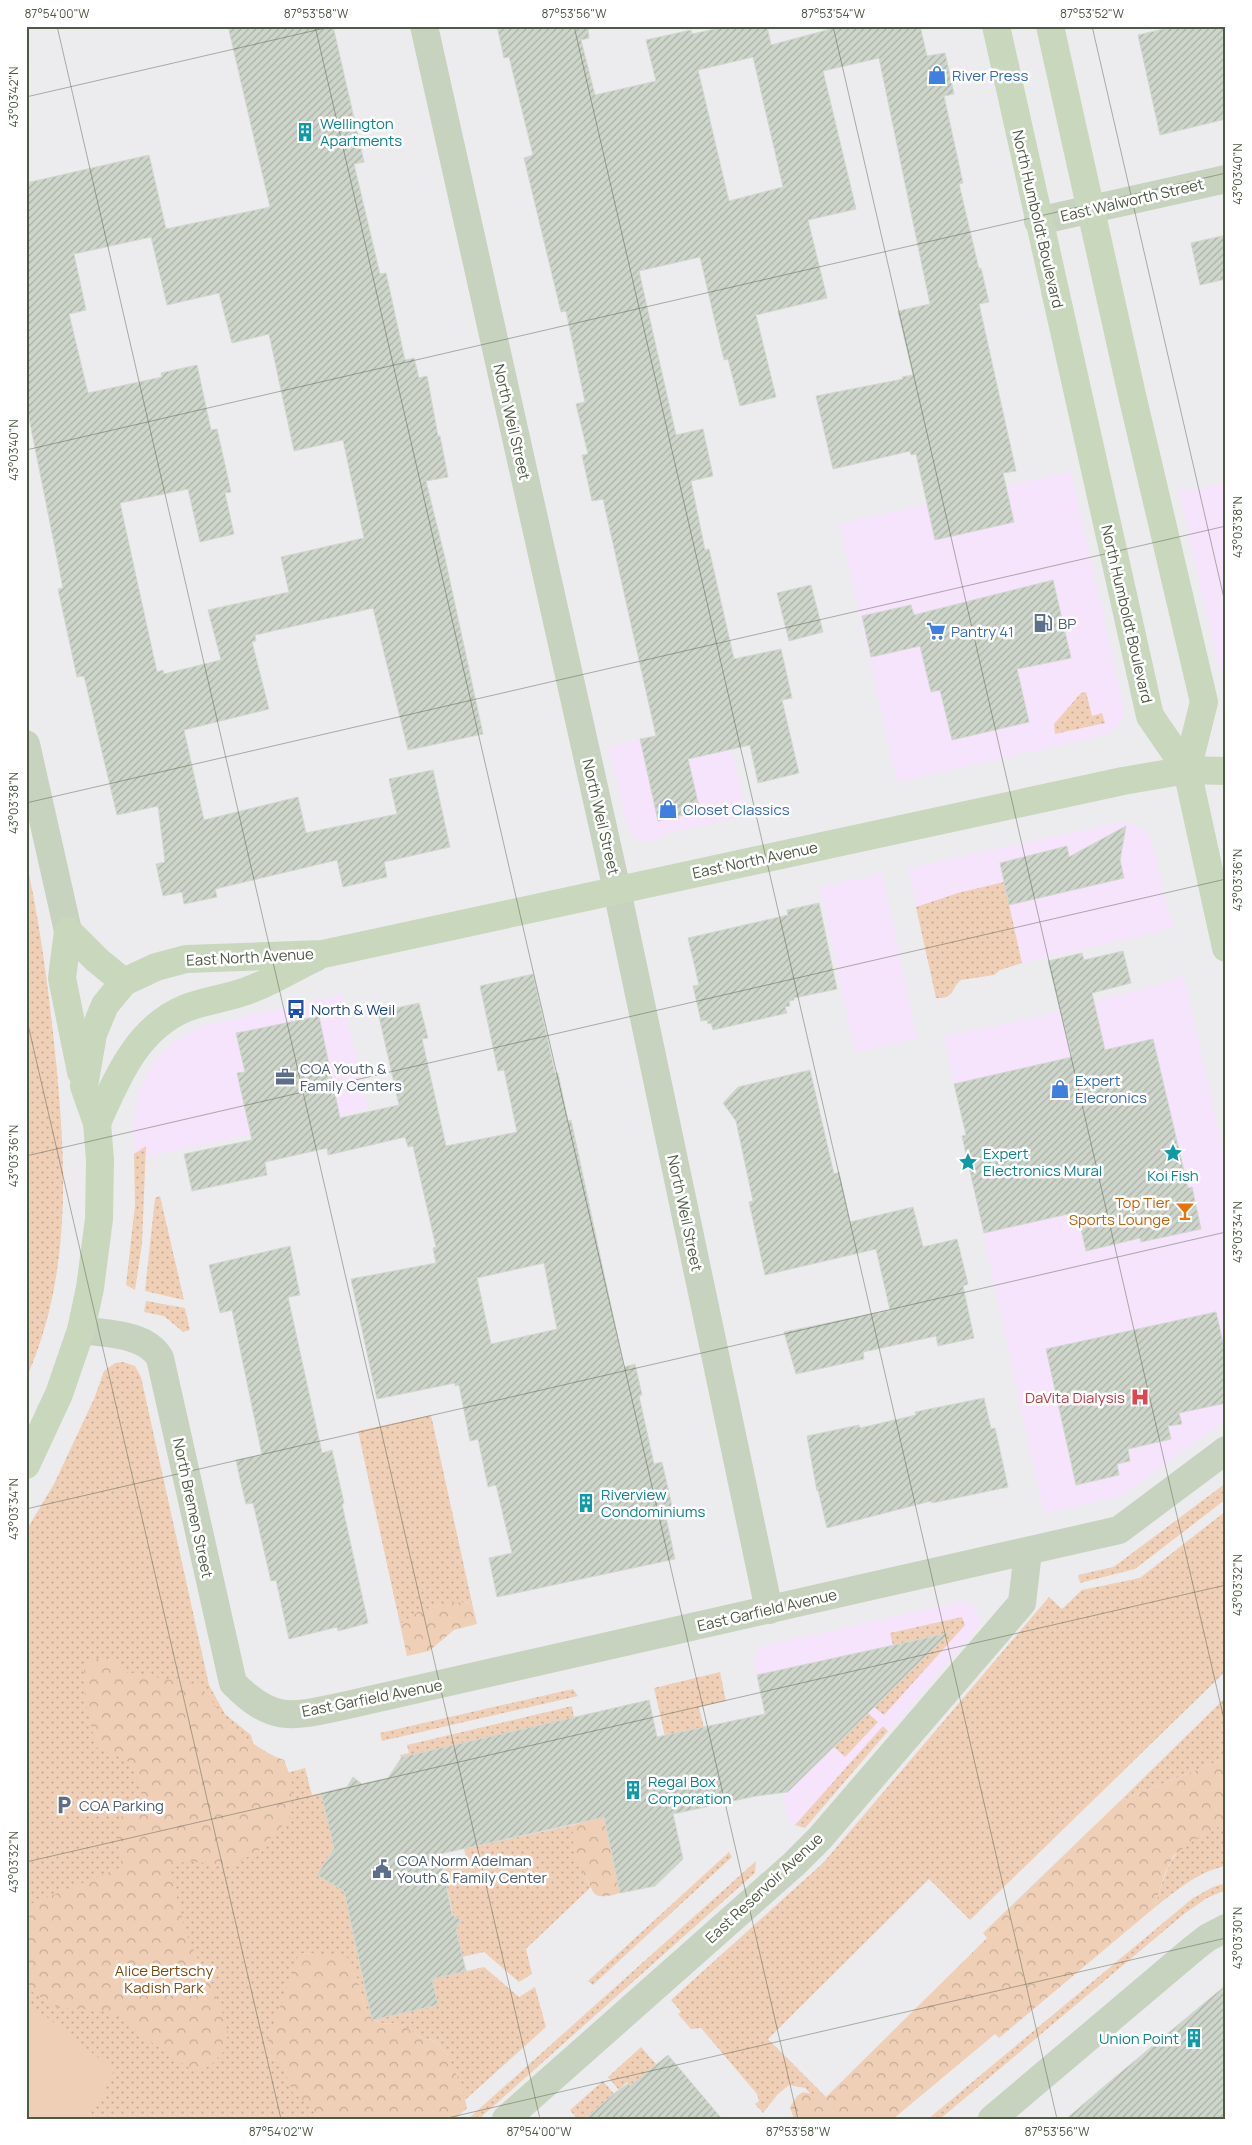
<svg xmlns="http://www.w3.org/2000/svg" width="1252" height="2145" viewBox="0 0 1252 2145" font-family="Manrope,sans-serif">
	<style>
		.commercial { fill: #f6e3fc }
		.green { fill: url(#green-dots) }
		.forest { fill: url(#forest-crowns) }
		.pitch { fill: #f0cfb7 }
		.building { fill: url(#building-hatch); stroke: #d2d8d0; fill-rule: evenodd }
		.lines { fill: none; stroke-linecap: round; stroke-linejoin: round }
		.street { stroke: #c8d3bf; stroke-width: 28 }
		.secondary { stroke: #c9d7bd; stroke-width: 28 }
		.ticks { fill: none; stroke: #4f5a44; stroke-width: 1; stroke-opacity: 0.45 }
		.labels { text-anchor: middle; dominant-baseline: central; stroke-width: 5; stroke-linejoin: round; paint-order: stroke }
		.shop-label { font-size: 15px; fill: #366cbe; stroke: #fff; text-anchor: start }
		.culture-label { font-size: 15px; fill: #0d838f; stroke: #fff; text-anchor: start }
		.street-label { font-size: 15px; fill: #4f5a44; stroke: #fff }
		.service-label { font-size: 15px; fill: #4e5e75; stroke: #fff; text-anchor: start }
		.transit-label { font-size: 15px; fill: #164399; stroke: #fff; text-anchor: start }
		.food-label { font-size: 15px; fill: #c56008; stroke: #fff; text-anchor: end }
		.health-label { font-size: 15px; fill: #be3a42; stroke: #fff; text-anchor: end }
		.park-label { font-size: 15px; fill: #7e4c12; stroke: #fff }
		.neatline { fill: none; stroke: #4f5a44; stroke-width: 2 }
		.ticks-label { font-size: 12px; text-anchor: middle; fill: #4f5a44 }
	</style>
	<defs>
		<pattern id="green-dots" width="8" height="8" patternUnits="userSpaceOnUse" patternTransform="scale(1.25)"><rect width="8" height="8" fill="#f0cfb7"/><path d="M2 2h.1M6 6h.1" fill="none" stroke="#c5ab96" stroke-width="1.8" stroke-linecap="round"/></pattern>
		<pattern id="forest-crowns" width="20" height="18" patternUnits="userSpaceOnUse" patternTransform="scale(1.25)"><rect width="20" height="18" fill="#f0cfb7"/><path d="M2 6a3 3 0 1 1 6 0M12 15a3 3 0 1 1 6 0" fill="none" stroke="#c5ab96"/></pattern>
		<pattern id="building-hatch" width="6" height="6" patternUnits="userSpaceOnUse" patternTransform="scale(1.25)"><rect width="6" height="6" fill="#ced5cb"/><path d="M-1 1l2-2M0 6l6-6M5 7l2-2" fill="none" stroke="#aab0a6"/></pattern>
	</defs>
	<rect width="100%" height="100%" fill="#ececef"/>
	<g class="commercial">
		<path d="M1071 471 1123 703V718L1119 725 1105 735 897 782 839 524Z"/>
		<path d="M1226 483V683L1217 661 1178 487 1191 491Z"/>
		<path d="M725 720 746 815 662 835V838L650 841 639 840 634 837 625 818 608 747Z"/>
		<path d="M1122 822 1130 823 1144 830 1150 836 1173 928 933 984 908 868Z"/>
		<path d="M882 873 917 1039 855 1052 820 888Z"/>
		<path d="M1183 973 1226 1163V1420L1121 1496 1044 1514 962 1136 966 1135 944 1036 1048 1015 1057 1010 1169 982Z"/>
		<path d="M342 994 368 1109 135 1159 133 1124 137 1096 151 1066 170 1045 199 1027Z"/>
		<path d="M959 1602 971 1604 976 1608 980 1623 975 1631 805 1828 795 1825 788 1819 754 1663 759 1647Z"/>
	</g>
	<g class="green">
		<path d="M1086 692 1092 716 1102 713 1105 723 1055 734 1054 724 1081 693Z"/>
		<path d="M26 860C40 923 48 986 55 1051 66 1163 73 1273 26 1379Z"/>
		<path d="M1004 882 1022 963 1000 970 994 975 961 980C950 989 955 999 936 998L916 907 958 893Z"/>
		<path d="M146 1146 142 1244 135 1290 126 1285 135 1205 134 1154Z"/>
		<path d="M160 1196 184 1300 145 1291 155 1198Z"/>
		<path d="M146 1301 185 1308 190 1330 183 1332 164 1316 144 1312Z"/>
		<path d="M123 1362 135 1366 141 1377 209 1685 225 1714 251 1735 259 1769 286 1773 305 1768 312 1795 321 1793 334 1848 317 1875 344 1891 371 2017 366 2011 357 1978 320 1954 299 1953 346 2119H26V1531L54 1484 94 1399 104 1371 115 1363Z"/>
		<path d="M431 1415 472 1603C445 1601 423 1609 400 1624L358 1431Z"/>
		<path d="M1226 1483V1499L1135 1569 1080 1583 1078 1575 1113 1567 1119 1563Z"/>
		<path d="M1226 1511V1671L970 1920 929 1879 768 2039 826 2097 812 2095 805 2088 789 2085 777 2095 763 2113 755 2104 759 2101 757 2094 701 2028 691 2029 678 2014 681 2012 671 2000 823 1863 1049 1597 1062 1609 1082 1590 1140 1578Z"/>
		<path d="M962 1617 965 1625 884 1715 874 1707 928 1654 925 1638 893 1645 890 1633Z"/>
		<path d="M720 1672 726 1701 699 1707 704 1728 666 1741 654 1688Z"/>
		<path d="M573 1689 578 1696 382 1741 380 1733Z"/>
		<path d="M1226 1697V1758L1120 1801Z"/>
		<path d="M572 1706 574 1718 415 1754 405 1774 400 1755 409 1753 407 1745Z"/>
		<path d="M868 1713 878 1722 845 1757 834 1747Z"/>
		<path d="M883 1726 888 1731 805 1828 795 1825Z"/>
		<path d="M1226 1823V1866C1197 1872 1177 1890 1154 1908 1160 1891 1164 1872 1174 1857 1184 1841 1209 1831 1226 1823Z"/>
		<path d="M573 1825C572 1847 579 1869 591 1887L526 1949 532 1974 519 1982 484 1952 462 1957 456 1930 461 1920 453 1915 442 1863 466 1858 464 1849Z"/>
		<path d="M729 1852 732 1857 593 1985 588 1981Z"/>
		<path d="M756 1861 755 1873 479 2119H468Z"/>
		<path d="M1226 1883V1890L1207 1898 1184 1914 940 2119H928L1193 1898 1213 1887Z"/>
		<path d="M484 1967 519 1997 535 1987 546 2027 465 2100 447 2054 435 2041 420 2037 401 2024 379 2023 375 2019 438 2005 432 1979Z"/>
		<path d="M641 2047 656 2064 630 2086 627 2082 619 2090 608 2077Z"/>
		<path d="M603 2081 614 2094C604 2103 591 2119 577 2119L570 2110Z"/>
	</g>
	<g class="forest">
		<path d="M452 1602 472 1603 477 1624 454 1630 429 1651 407 1656 400 1624 418 1612Z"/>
		<path d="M102 1657 117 1663 127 1672 200 1685C220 1715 249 1748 284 1760L292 1781 290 1818 257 1852 234 1864 221 1865 189 1861 169 1865 186 1934 221 2008 228 2033 225 2050 210 2066 194 2071 148 2040 126 2019 102 2010 58 2008 26 1988V1906L119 1868 122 1858 118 1834 122 1814 134 1807 142 1796 133 1766 125 1759 96 1747 85 1699 84 1665Z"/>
		<path d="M585 1730 620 1893C614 1895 603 1898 596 1895 593 1893 591 1888 590 1885 577 1865 571 1849 573 1825L587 1821 568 1734Z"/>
		<path d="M1226 1758V1823L1200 1836 1174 1855 1165 1873 1154 1908 999 2038 995 2034 893 2119H794L790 2107 797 2096 803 2092 826 2097 987 1938 983 1933 1120 1801Z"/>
		<path d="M299 1953 341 1954 348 1958 357 1978 366 2011 379 2023 401 2024 420 2037 435 2041 447 2054 462 2087 467 2108 455 2119H319L307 2103 293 2093 281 2062 266 2047Z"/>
	</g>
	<path class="pitch" d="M26 2001 114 2070 102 2097 87 2119H26Z"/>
	<g class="building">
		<path d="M228 26H333L364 162 354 164 380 274 386 273 405 360 414 358 419 378 427 376 438 436H440L448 477 426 481 445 558 483 734 408 750 373 608 255 635 256 641 252 642 269 709 184 730 204 820 298 797 306 833 397 814 389 779 433 770 450 847 384 862 387 877 343 887 337 860 215 889 217 897 184 904 182 892 163 896 156 864 165 862 158 806 117 815 84 676 77 677 58 589 63 588 26 403V183L149 155 166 229 270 207ZM151 237 167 305 219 293 232 343 269 334 294 451 343 440 364 538 281 557 289 592 208 610 221 660 164 674 163 670 157 672 120 503 188 489 200 542 234 534 225 493 231 492 217 429 211 430 197 365 161 373 162 377 88 393 69 314 86 310 74 254Z"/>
		<path d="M497 26H588L589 38 581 40 595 95 656 81 646 40 691 30 692 34 730 26H767L771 45 842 26H920L927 56 945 53 954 94 944 96 963 183 959 184 979 269 981 268 989 302 979 304 1016 471 1003 473 1014 522 935 540 916 454 911 455 910 451 833 469 816 396 903 379 902 377 913 375 898 311 930 304 879 58 823 71 856 209 808 220 827 298 756 315 776 397 740 406 728 359 724 360 700 257 639 271 676 435 703 429 713 476 691 481 705 550 709 549 734 659 781 649 792 698 782 700 799 773 758 783 750 745 688 759 700 811 658 821 640 739 656 736 603 499 592 501 582 455 588 454 576 404 585 402 566 311 561 312 524 158 533 155 509 57 504 58ZM753 57 783 187 729 201 698 70Z"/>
		<path d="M1176 26H1226V119L1160 135 1138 35Z"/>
		<path d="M1226 235V279L1200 285 1191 243Z"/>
		<path d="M1053 580 1071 658 1017 669 1029 722 952 740 940 690 931 692 920 646 871 657 862 616 911 605 914 615Z"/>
		<path d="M811 585 823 632 789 641 777 593Z"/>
		<path d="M1126 826 1120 860 1124 878 1009 905 1000 863 1067 846 1069 857Z"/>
		<path d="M819 903 837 989 794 998V1000L789 1001 790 1006 785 1007 787 1013 713 1030 711 1023 708 1024 707 1020 701 1021 693 986 699 985 688 938 788 915 787 910Z"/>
		<path d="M1123 951 1131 983 1092 993 1105 1050 1153 1039 1188 1188 1192 1187 1201 1229 1141 1242 1140 1238 1086 1251 1077 1212 984 1233 962 1136 966 1135 954 1084 1072 1057 1048 961 1082 953 1084 960Z"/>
		<path d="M533 974 555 1073H558L568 1121 571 1120 624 1367 635 1364 642 1395 639 1396 654 1464 662 1462 672 1506 664 1508 675 1559 497 1597 489 1558 512 1553 496 1485 488 1487 478 1439 470 1441 459 1385 455 1386V1383L377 1399 351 1279 436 1263 433 1248 436 1247 413 1146 408 1147 405 1137 328 1155 327 1148 265 1162 267 1175 192 1191 184 1154 252 1140 237 1073 245 1072 236 1033 257 1029 319 1016 340 1118 399 1105 378 1012 419 1003 428 1038 422 1039 446 1146 517 1132 504 1070 498 1071 480 986ZM544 1263 557 1329 491 1344 477 1278Z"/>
		<path d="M810 1070 834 1174 839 1172 850 1222 913 1207 923 1247 957 1239 968 1284 963 1286 974 1338 938 1346 936 1336 863 1352 864 1359 796 1374 784 1332 890 1310 876 1249 765 1275 749 1202 753 1201 736 1121 723 1103 738 1087Z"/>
		<path d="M290 1246 300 1295 288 1297 322 1453 332 1450 344 1503 342 1504 368 1623 338 1631 337 1627 289 1639 276 1580 271 1581 253 1503 246 1504 240 1479 236 1460 262 1455 232 1310 220 1313 209 1265Z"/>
		<path d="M1216 1312 1226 1356V1403L1179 1413 1182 1424 1168 1426 1171 1439 1128 1449 1130 1461 1117 1464 1119 1475 1076 1485 1046 1349Z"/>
		<path d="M984 1398 991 1429 995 1428 1008 1487 932 1503 931 1501 827 1528 818 1490 817 1491 807 1436 859 1425 860 1428 916 1415 915 1412Z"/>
		<path d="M949 1633 788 1792 756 1796 673 1814 683 1859 655 1886 620 1893 604 1817 440 1854 452 1915 461 1920 456 1930 466 1971 432 1979 438 2005 372 2020 344 1891 317 1875 334 1848 321 1793 347 1787 353 1777 362 1784 388 1778 402 1757 649 1700 657 1737 765 1714 757 1675Z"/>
		<path d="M1226 1985V2119H1066L1114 2078Z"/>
		<path d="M668 2055 722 2119H585L616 2092 629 2083 630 2086Z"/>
	</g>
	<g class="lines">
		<g class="street">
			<path d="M424 26 617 890 769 1610"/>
			<path d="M1038 221 1226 179"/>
			<path d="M26 744 68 931"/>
			<path d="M81 1330C106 1334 146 1333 160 1358L233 1683C272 1723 291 1717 343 1706L1119 1530 1226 1450"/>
			<path d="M506 2119 794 1864 820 1838 1022 1603 1028 1552"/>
			<path d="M992 2119 1193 1949 1207 1938 1226 1928"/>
		</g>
		<g class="secondary">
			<path d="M996 26 1150 716 1187 770 1226 948"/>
			<path d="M1050 26 1132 395 1204 702 1187 770"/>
			<path d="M68 931 62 978 81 1072"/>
			<path d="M68 931 97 960 124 982"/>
			<path d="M97 1123C117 1078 137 1028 186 1008 207 1000 229 998 249 990 272 982 293 968 315 958"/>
			<path d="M26 1465 59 1394 81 1330 90 1288 99 1219 100 1160 97 1123 84 1086 93 1034 105 1005 124 982 156 967 186 959 323 954 1123 781 1187 770 1226 771"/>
		</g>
	</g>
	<path class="ticks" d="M57 26 540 2119M315 26 798 2119M574 26 1057 2119M833 26 1226 1728M1092 26 1226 607M26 97 334 26M26 450 1226 173M26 803 1226 526M26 1016 281 2119M26 1156 1226 879M26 1509 1226 1232M26 1862 1226 1585M443 2119 1226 1938"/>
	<defs>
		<g id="shop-bare" transform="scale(1.5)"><path d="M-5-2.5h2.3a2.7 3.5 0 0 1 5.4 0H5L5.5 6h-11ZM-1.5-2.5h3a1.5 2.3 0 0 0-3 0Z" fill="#3f7fe0" stroke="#fff" stroke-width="2.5" paint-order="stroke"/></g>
		<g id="building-bare" transform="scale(1.5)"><path d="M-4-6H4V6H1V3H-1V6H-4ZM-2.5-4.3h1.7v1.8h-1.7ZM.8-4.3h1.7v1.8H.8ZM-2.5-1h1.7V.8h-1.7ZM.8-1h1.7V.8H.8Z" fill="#0f9aa8" stroke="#fff" stroke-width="2.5" paint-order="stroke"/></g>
		<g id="fuel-bare" transform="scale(1.5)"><path d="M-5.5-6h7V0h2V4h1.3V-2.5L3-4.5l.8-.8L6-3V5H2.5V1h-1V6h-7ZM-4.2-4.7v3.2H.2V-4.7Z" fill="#5c6f8a" stroke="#fff" stroke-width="2.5" paint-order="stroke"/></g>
		<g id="supermarket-bare" transform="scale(1.5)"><path d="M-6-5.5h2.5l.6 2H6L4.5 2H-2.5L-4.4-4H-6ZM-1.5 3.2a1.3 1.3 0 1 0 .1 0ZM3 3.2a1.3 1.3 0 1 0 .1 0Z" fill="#3f7fe0" stroke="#fff" stroke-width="2.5" paint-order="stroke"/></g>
		<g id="bus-bare" transform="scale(1.5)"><path d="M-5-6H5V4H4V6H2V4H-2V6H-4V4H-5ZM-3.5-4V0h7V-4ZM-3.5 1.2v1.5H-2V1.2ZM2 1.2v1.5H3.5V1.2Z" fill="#1a4fb4" stroke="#fff" stroke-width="2.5" paint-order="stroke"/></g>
		<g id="office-bare" transform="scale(1.5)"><path d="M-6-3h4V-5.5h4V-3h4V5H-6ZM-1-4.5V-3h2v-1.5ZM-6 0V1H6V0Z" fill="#5c6f8a" stroke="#fff" stroke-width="2.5" paint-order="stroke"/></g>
		<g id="sight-bare" transform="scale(1.5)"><path d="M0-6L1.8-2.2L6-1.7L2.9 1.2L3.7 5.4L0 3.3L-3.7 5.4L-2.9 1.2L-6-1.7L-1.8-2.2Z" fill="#0f9aa8" stroke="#fff" stroke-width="2.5" paint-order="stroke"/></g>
		<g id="bar-bare" transform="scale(1.5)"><path d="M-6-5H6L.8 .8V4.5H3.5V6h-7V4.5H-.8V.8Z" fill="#e8710a" stroke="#fff" stroke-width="2.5" paint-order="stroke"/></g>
		<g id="hospital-bare" transform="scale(1.5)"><path d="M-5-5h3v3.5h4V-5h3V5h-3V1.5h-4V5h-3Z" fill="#e0444e" stroke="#fff" stroke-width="2.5" paint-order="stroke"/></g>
		<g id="parking-bare" transform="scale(1.5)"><path d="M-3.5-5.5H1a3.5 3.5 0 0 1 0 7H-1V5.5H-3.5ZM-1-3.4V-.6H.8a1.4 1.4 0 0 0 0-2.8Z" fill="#5c6f8a" stroke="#fff" stroke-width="2.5" paint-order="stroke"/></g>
		<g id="civic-bare" transform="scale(1.5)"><path d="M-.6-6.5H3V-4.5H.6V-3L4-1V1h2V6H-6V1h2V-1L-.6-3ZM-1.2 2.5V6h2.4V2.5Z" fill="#5c6f8a" stroke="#fff" stroke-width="2.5" paint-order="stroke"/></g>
	</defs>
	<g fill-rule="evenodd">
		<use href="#shop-bare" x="937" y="75"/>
		<use href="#building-bare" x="305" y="132"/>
		<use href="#fuel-bare" x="1043" y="623"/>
		<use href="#supermarket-bare" x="936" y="631"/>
		<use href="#shop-bare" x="668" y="809"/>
		<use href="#bus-bare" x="296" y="1009"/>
		<use href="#office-bare" x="285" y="1077"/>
		<use href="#shop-bare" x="1060" y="1089"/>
		<use href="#sight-bare" x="1173" y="1153"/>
		<use href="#sight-bare" x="968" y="1162"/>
		<use href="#bar-bare" x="1185" y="1211"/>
		<use href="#hospital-bare" x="1140" y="1397"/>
		<use href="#building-bare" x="586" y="1503"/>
		<use href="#building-bare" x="633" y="1790"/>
		<use href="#parking-bare" x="64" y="1805"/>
		<use href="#civic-bare" x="382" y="1869"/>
		<use href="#building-bare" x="1194" y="2038"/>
	</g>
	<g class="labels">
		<g class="shop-label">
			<text x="952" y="75">River Press</text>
			<text x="951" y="631">Pantry 41</text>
			<text x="683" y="809">Closet Classics</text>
			<text x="1075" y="1080">Expert<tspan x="1075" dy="17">Elecronics</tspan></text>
		</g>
		<g class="culture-label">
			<text x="320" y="123">Wellington<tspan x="320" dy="17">Apartments</tspan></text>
			<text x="983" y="1153">Expert<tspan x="983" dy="17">Electronics Mural</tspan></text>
			<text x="1173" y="1175" text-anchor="middle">Koi Fish</text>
			<text x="601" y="1494">Riverview<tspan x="601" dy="17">Condominiums</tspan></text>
			<text x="648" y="1781">Regal Box<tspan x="648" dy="17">Corporation</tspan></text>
			<text x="1179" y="2038" text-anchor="end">Union Point</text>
		</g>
		<g class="street-label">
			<text transform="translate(1132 200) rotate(-13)">East Walworth Street</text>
			<text transform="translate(1038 219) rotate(77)">North Humboldt Boulevard</text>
			<text transform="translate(512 422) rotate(77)">North Weil Street</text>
			<text transform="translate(1127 614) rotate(77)">North Humboldt Boulevard</text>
			<text transform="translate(601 817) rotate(77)">North Weil Street</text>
			<text transform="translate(755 860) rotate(-12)">East North Avenue</text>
			<text transform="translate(250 957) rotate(-3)">East North Avenue</text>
			<text transform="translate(685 1213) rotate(78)">North Weil Street</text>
			<text transform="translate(193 1508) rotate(78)">North Bremen Street</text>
			<text transform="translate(767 1610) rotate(-13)">East Garfield Avenue</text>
			<text transform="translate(372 1698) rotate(-11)">East Garfield Avenue</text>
			<text transform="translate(764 1888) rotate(-43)">East Reservoir Avenue</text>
		</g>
		<g class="service-label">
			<text x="1058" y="623">BP</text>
			<text x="300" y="1068">COA Youth &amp;<tspan x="300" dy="17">Family Centers</tspan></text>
			<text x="79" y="1805">COA Parking</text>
			<text x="397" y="1860">COA Norm Adelman<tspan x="397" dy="17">Youth &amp; Family Center</tspan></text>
		</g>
		<g class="transit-label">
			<text x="311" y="1009">North &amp; Weil</text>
		</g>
		<g class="food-label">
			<text x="1170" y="1202">Top Tier<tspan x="1170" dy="17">Sports Lounge</tspan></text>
		</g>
		<g class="health-label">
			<text x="1125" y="1397">DaVita Dialysis</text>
		</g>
		<g class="park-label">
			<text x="164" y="1970">Alice Bertschy<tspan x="164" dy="17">Kadish Park</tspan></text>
		</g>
	</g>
	<rect width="1252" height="2145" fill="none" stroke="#ffffff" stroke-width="55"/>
	<rect x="28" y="28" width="1196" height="2090" class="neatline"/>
	<g class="ticks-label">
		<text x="57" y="18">87°54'00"W</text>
		<text x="316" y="18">87°53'58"W</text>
		<text x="574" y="18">87°53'56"W</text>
		<text x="833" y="18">87°53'54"W</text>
		<text x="1092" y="18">87°53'52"W</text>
		<text transform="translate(14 97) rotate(-90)" y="4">43°03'42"N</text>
		<text transform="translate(1238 174) rotate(-90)" y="4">43°03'40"N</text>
		<text transform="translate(14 450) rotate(-90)" y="4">43°03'40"N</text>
		<text transform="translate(1238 527) rotate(-90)" y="4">43°03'38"N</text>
		<text transform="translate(14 803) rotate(-90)" y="4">43°03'38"N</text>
		<text transform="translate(1238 880) rotate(-90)" y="4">43°03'36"N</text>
		<text transform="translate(14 1156) rotate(-90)" y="4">43°03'36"N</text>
		<text transform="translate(1238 1232) rotate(-90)" y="4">43°03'34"N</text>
		<text transform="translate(14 1509) rotate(-90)" y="4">43°03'34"N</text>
		<text transform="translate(1238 1585) rotate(-90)" y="4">43°03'32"N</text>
		<text transform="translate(14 1862) rotate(-90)" y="4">43°03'32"N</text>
		<text transform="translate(1238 1938) rotate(-90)" y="4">43°03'30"N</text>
		<text x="281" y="2136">87°54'02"W</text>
		<text x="539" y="2136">87°54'00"W</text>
		<text x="798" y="2136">87°53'58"W</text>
		<text x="1057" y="2136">87°53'56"W</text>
	</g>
</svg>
